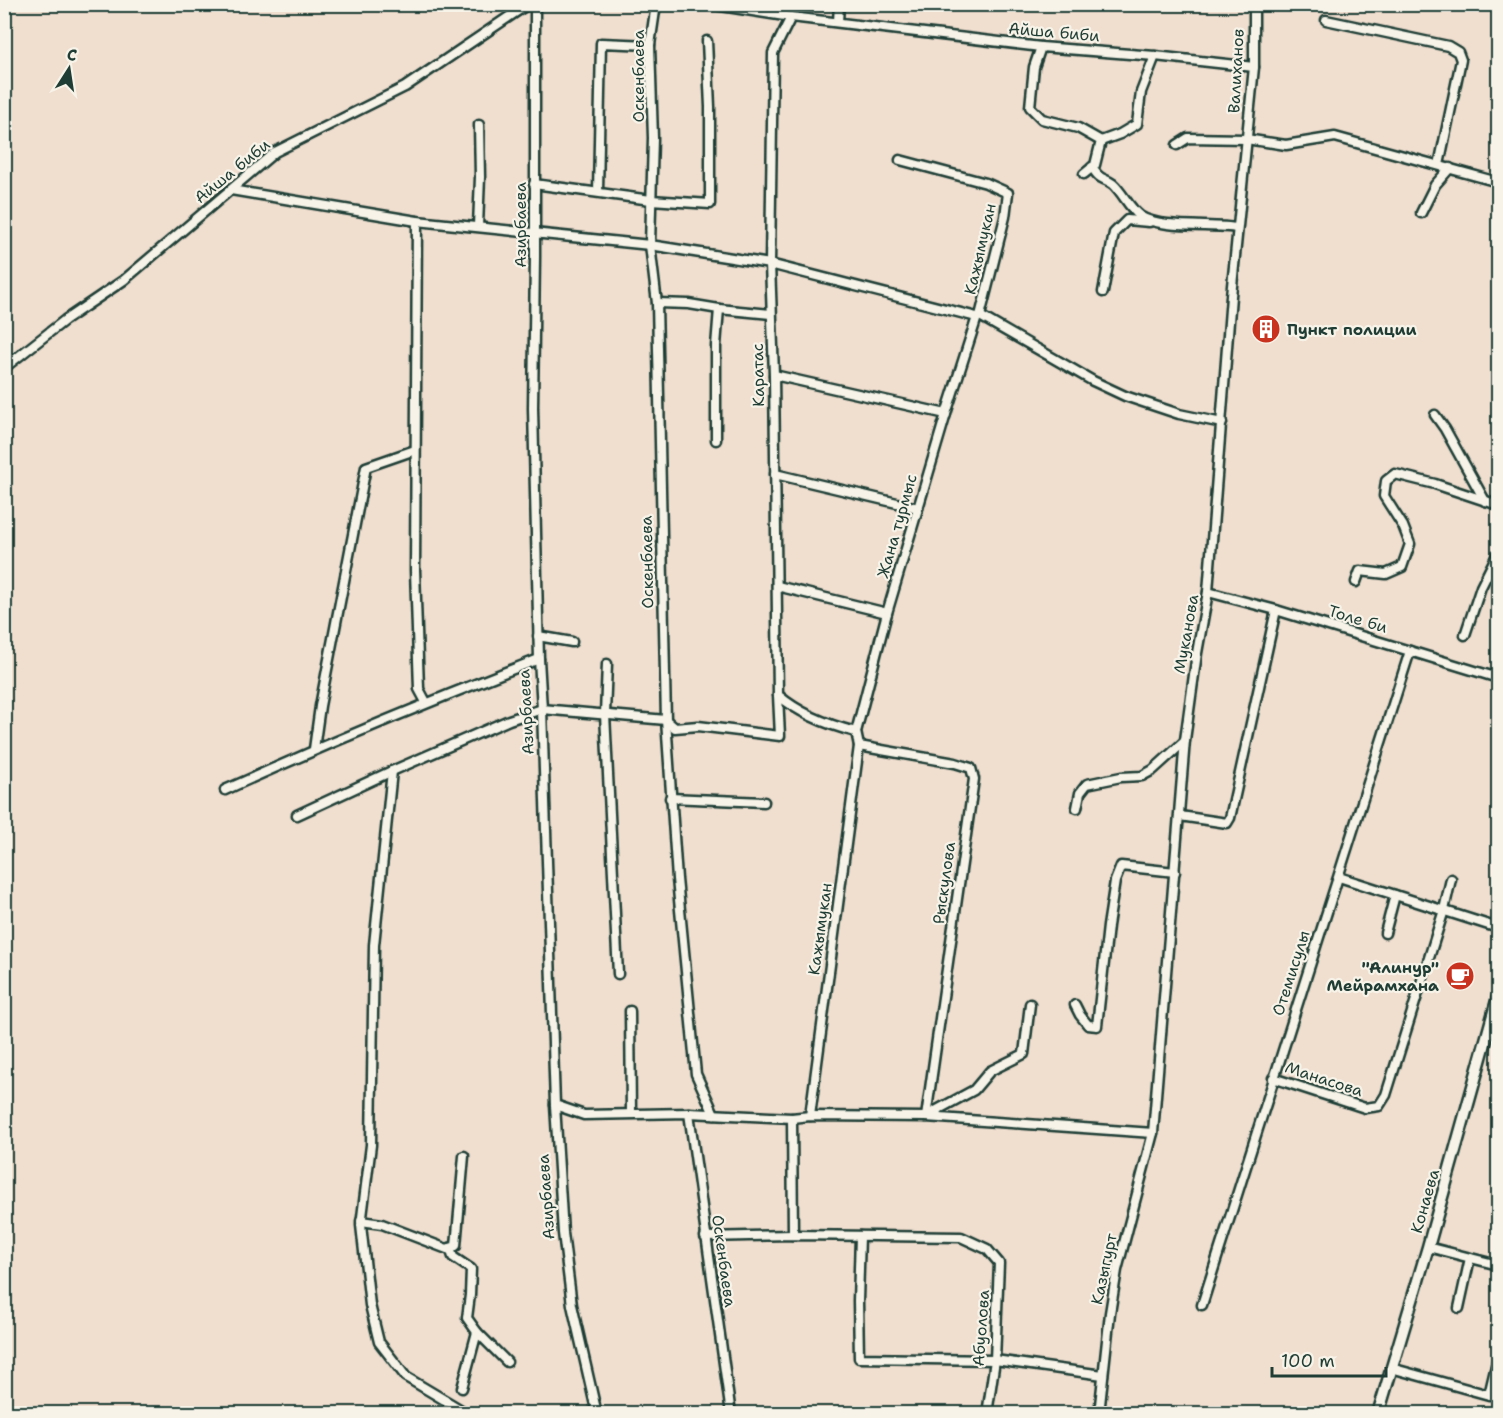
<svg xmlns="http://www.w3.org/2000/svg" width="1503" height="1418" viewBox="0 0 1503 1418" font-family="'Shantell Sans',sans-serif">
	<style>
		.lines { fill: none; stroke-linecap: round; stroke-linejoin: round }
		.minor-casing { stroke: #1f3d34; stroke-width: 13 }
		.major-casing { stroke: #1f3d34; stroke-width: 15 }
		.minor { stroke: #f7f3e8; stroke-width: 8 }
		.major { stroke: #f7f3e8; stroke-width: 10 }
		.labels { text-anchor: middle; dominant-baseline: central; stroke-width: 4.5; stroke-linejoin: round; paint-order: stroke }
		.street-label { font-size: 16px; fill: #1f3d34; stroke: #f7f3e8 }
		.poi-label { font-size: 16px; font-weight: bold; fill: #1f3d34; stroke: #f7f3e8; text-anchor: start }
	</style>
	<rect width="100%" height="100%" fill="#f0decf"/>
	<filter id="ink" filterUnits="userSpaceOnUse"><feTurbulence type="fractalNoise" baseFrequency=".0167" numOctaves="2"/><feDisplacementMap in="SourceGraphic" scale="12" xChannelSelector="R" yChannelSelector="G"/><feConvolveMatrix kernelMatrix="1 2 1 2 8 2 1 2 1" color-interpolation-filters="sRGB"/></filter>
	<g filter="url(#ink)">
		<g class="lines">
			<g class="minor-casing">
				<g id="minor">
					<path d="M535 4V257L533 408 539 659 542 709 555 1105 563 1233 572 1305 597 1414"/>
					<path d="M656 4 650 45 653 138 650 245 657 303 666 720 677 879 696 1074 714 1114"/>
					<path d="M708 4 791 17 1041 47 1155 56 1254 67"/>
					<path d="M1326 20 1448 46 1458 52 1461 60 1439 165"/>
					<path d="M838 22 839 4"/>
					<path d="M1041 47 1034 67 1030 107 1042 119 1078 128 1101 141 1095 165 1084 174"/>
					<path d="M1101 141 1120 134 1137 124 1141 92 1155 56"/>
					<path d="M1177 145 1188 138 1246 139 1286 145 1335 137 1498 182"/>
					<path d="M900 160 986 183 1008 193 1005 217 980 316"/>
					<path d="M1092 167C1101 182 1102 176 1113 184 1123 193 1129 208 1140 216 1159 229 1212 224 1237 228"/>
					<path d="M534 184 651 200 710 204V107L707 41"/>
					<path d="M231 190 417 221 650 245 770 264 977 317 980 316 1093 381 1125 396 1179 414 1222 423"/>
					<path d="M598 192 601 43 650 45"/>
					<path d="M1421 213 1435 185 1450 168"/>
					<path d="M417 221 415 570 419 689 426 702"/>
					<path d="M478 226 480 177 479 125"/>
					<path d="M1103 292 1114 233 1127 220 1149 222"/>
					<path d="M657 303 689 304 719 309"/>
					<path d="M4 368 65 320 124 280 275 152 405 87 528 4"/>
					<path d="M774 375 946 414"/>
					<path d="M1435 415 1445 429 1485 501"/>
					<path d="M716 440V346L719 309 771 314"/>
					<path d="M775 474 918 508"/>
					<path d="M1356 582 1360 571 1386 574 1402 567 1410 544 1403 526 1384 496 1386 481 1395 474 1435 484 1498 505"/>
					<path d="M777 586 887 613"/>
					<path d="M1208 592 1276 610 1498 678"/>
					<path d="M1465 635 1481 587 1498 553"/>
					<path d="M538 636 572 642"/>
					<path d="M607 664 605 714 618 974"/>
					<path d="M778 695C799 713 828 725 856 732"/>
					<path d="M859 746 955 763 971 768 974 779 926 1117"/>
					<path d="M314 749 320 706 366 467 415 450"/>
					<path d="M392 771 374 945 371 1145 361 1225 370 1305 379 1342 406 1377 468 1414"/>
					<path d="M225 790C329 743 433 700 539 659"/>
					<path d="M670 798 764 802"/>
					<path d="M1077 808 1080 793 1087 784 1121 777 1142 776 1153 770 1185 741"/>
					<path d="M297 815 392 771 509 720 542 709 666 720 675 728 698 726 780 736 778 695 774 375 770 264 773 53 791 17"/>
					<path d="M1180 816 1227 823 1230 818 1276 610"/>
					<path d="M1339 877 1498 928"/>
					<path d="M1385 933 1395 895"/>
					<path d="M1075 1005 1080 1015 1088 1025 1097 1026 1108 926 1115 881 1121 866 1175 872"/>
					<path d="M630 1011 631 1113"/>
					<path d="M1273 1078 1365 1108 1379 1106 1386 1095 1444 910 1451 879"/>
					<path d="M555 1105 584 1115 689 1113 792 1118 810 1116 926 1117 1153 1133"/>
					<path d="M689 1113 731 1414"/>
					<path d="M810 1116 859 746 856 732 887 613 946 414 977 317"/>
					<path d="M926 1116 974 1090 990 1071 1024 1054 1030 1004"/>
					<path d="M792 1118 793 1235"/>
					<path d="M361 1221 382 1224 447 1249 456 1246 464 1156"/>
					<path d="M860 1236 858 1301 859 1358 995 1360 1103 1375"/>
					<path d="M705 1237 793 1235 961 1237 987 1249 999 1263 995 1360 987 1414"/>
					<path d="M1428 1247 1498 1265"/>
					<path d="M450 1248 453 1257 471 1269 470 1295 467 1318 477 1332 462 1388"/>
					<path d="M1202 1305 1410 651"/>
					<path d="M1459 1308 1470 1258"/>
					<path d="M477 1332 507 1362"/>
					<path d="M1391 1368 1489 1395 1498 1357"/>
					<path d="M1099 1414 1110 1313 1117 1270 1153 1133 1185 740 1197 653 1208 592 1231 296 1254 67V4"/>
				</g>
			</g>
			<g class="major-casing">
				<path id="major" d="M1378 1414 1428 1247 1498 997"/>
			</g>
			<use href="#minor" class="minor"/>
			<use href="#major" class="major"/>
		</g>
	</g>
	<defs>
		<g id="building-disc" transform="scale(1.5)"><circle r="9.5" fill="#c8321e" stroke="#f7f3e8"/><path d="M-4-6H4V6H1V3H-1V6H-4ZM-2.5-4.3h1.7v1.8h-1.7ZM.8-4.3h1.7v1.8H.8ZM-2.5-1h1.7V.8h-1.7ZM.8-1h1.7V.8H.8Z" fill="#fff"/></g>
		<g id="cafe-disc" transform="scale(1.5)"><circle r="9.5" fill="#c8321e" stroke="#f7f3e8"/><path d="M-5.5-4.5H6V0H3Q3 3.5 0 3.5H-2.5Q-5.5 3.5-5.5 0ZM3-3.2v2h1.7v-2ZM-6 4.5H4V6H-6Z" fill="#fff"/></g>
	</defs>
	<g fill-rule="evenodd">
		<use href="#building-disc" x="1266" y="329"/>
		<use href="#cafe-disc" x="1460" y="976"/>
	</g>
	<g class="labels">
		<g class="street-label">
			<text transform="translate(1054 32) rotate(5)">Айша биби</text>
			<text transform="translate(1236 71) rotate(-87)">Валиханов</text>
			<text transform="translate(638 76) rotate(-90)">Оскенбаева</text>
			<text transform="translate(232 171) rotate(-39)">Айша биби</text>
			<text transform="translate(520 225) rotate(-90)">Азирбаева</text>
			<text transform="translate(980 249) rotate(-77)">Кажымукан</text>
			<text transform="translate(758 375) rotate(-91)">Каратас</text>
			<text transform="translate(897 526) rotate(-74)">Жана турмыс</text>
			<text transform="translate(647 562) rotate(-91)">Оскенбаева</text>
			<text transform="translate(1358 619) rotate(17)">Толе би</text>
			<text transform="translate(1186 634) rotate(-80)">Муканова</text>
			<text transform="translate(526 712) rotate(-93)">Азирбаева</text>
			<text transform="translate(944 883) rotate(-82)">Рыскулова</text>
			<text transform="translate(820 929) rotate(-82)">Кажымукан</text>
			<text transform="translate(1291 973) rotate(-72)">Отемисулы</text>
			<text transform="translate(1324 1079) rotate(18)">Манасова</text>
			<text transform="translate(546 1197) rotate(-94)">Азирбаева</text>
			<text transform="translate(1425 1201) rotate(-74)">Конаева</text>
			<text transform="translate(724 1261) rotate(82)">Оскенбаева</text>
			<text transform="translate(1104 1269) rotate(-78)">Казыгурт</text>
			<text transform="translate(981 1328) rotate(-86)">Абуолова</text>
		</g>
		<g class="poi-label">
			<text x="1287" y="329">Пункт полиции</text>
			<text x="1439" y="967" text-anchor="end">"Алинур"<tspan x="1439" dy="18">Мейрамхана</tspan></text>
		</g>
	</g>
	<rect width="1503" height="1418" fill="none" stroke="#f7f3e8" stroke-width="24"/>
	<rect x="12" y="12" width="1479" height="1394" fill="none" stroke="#1f3d34" stroke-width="2" filter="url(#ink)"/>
	<g transform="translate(69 69) rotate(12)" stroke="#f7f3e8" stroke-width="4.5" paint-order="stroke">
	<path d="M0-4.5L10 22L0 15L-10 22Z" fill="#1f3d34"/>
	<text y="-9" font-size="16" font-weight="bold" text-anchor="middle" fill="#1f3d34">С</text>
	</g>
	<path d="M1272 1367v9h114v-9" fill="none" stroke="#1f3d34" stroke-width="3"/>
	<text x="1281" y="1367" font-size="18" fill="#1f3d34" stroke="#f7f3e8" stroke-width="4.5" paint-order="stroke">100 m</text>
</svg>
